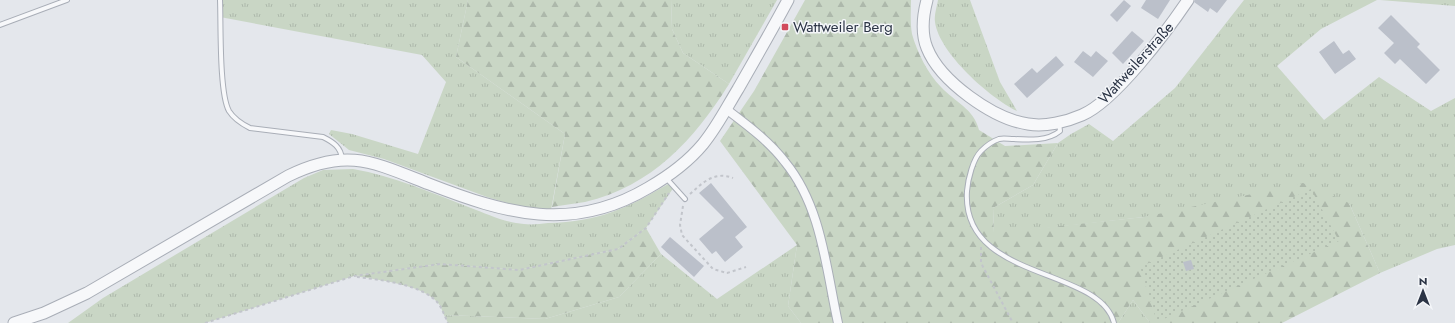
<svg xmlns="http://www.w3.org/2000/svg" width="1455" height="323" viewBox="0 0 1455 323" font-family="Jost,sans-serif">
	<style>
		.grass { fill: url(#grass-tufts) }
		.forest { fill: url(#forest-firs) }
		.garden { fill: url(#garden-dots) }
		.building { fill: #bbc0ca }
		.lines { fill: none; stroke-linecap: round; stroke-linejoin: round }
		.service-casing { stroke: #a9aeb7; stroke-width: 6 }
		.minor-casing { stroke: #a9aeb7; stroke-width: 10 }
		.tertiary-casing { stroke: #a9aeb7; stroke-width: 13 }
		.path { stroke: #c2c5cb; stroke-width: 2; stroke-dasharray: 3 3; stroke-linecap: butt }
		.service { stroke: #f7f8fa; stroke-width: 4 }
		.minor { stroke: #f7f8fa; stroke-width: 8 }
		.tertiary { stroke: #f7f8fa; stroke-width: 11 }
		.poi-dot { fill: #d1495b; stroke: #f4f6f9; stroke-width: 1.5 }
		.labels { text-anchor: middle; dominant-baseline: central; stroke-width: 3; stroke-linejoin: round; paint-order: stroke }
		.poi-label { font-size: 15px; fill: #2b3445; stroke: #f4f6f9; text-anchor: start }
		.street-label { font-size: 15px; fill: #2b3445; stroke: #f4f6f9 }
	</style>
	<defs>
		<pattern id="grass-tufts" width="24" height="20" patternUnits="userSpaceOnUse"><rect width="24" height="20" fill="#c9d6c5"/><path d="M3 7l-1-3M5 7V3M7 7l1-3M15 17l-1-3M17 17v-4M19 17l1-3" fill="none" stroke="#adb8ab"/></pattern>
		<pattern id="forest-firs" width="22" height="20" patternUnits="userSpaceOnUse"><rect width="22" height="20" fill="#c9d6c5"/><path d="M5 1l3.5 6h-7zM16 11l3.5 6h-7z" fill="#adb8ab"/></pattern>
		<pattern id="garden-dots" width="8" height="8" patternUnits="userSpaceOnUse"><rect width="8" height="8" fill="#c9d6c5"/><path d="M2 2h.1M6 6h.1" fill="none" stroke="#adb8ab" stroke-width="1.8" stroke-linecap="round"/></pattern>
	</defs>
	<rect width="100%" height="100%" fill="#e4e7ec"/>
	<g class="grass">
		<path d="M220 0H468L456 57 565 134 551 210 518 206 487 197 384 159 349 150 329 134 331 130 352 134 418 154 446 82 422 55 220 17Z"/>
		<path d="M671 0H777L729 84 683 53 672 29Z"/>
		<path d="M938 0H970L1000 82 1017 111C990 98 939 53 935 22 934 15 937 6 938 0Z"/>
		<path d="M1244 0H1377L1321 29 1277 66 1324 120 1379 77 1431 111 1455 98V245L1437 249 1380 273 1349 203 1144 217 994 234 993 208 1033 185 1058 143 1071 134 1089 124 1113 141 1175 88Z"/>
		<path d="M1380 0H1455V6Z"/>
		<path d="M353 169C394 176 432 193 471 208 487 214 506 223 524 224 531 225 540 224 548 223 599 222 627 208 670 183L674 187 646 228 618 249 519 270 440 264 354 276 205 323H68L103 298 304 178 323 170Z"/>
		<path d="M797 245 788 306 801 323H448L444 315 545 319 619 297 661 254 717 299Z"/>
		<path d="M1133 300 1150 323H1118Z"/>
	</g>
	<g class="forest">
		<path d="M468 0H671L672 29 683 53 729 84C694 140 652 186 585 202 574 204 562 205 552 207L565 134 456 57Z"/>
		<path d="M805 0H911C911 11 910 23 912 34 917 52 928 74 941 87 955 102 974 109 979 130L1005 146 1058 143 1033 185 993 208 994 233 1144 217 1303 183 1349 203 1380 273 1282 323H1150L1133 300 1118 323H801L788 306 797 245 720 141 754 91Z"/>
		<path d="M646 228 661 254 619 297 545 319 444 315C442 311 441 306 438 303 422 284 378 280 354 276L440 264 519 270 618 249Z"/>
	</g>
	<path class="garden" d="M1311 189 1339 241 1157 322 1140 267Z"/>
	<g class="building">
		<path d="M1124 0 1131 6 1117 22 1110 15Z"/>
		<path d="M1146 0H1170L1158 19 1141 8Z"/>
		<path d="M1195 0H1227L1217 13 1210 8 1208 12 1194 2Z"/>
		<path d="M1391 15 1420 44 1417 47 1440 70 1426 84 1400 59 1395 64 1384 53 1394 43 1378 28Z"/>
		<path d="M1132 31 1144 41 1123 64 1112 53Z"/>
		<path d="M1334 41 1343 54 1349 50 1356 59 1335 74 1319 52Z"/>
		<path d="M1083 51 1091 57 1096 51 1108 61 1093 77 1074 62Z"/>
		<path d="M1056 56 1064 65 1027 98 1014 84 1032 68 1037 73Z"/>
		<path d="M711 183 747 227 735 237 743 247 725 262 716 251 712 254 699 239 724 218 699 193Z"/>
		<path d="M670 237 704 266 694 277 661 247Z"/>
		<path d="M1191 260 1194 269 1186 271 1183 262Z"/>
	</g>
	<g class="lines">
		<g class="service-casing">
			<g id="service">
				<path d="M220 0C221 23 219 93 229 111 234 119 242 124 250 128L323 137C333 142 341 147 342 159"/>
				<path d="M0 25 67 0"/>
				<path d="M1059 123 1060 131C1048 141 1029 140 1014 139 1009 139 1003 138 999 139 993 141 985 147 981 151 973 159 968 179 967 191 961 282 1100 266 1114 323"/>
				<path d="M667 179 685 199"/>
			</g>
		</g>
		<g class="minor-casing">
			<path id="minor" d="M726 109C747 125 769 141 785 162 822 207 826 269 838 323"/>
		</g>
		<g class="tertiary-casing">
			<g id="tertiary">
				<path d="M927 0C923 15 921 33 927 48 940 81 993 119 1028 124 1045 127 1066 122 1082 115 1115 101 1167 31 1188 0"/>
				<path d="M14 323 44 313 87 293 288 176C347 147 373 162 429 184 506 214 572 233 648 188 669 176 688 162 703 144 717 127 727 107 738 89 755 59 772 30 788 0"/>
			</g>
		</g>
		<g class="path">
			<path d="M690 194C703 182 715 171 733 178"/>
			<path d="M683 206 680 225 682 235 713 269 727 273 746 267"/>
			<path d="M981 247V263L1013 323"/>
			<path d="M357 277C381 280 422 284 438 303 442 308 445 317 448 323"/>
			<path d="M205 323 354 276 440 264 519 270 618 249 646 228 669 193"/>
		</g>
		<use href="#service" class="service"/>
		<use href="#minor" class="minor"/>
		<use href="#tertiary" class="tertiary"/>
	</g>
	<rect class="poi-dot" x="781" y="23" width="8" height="8" rx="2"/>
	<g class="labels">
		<g class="poi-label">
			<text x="793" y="27">Wattweiler Berg</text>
		</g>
		<g class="street-label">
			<text transform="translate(1136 63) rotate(-48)">Wattweilerstraße</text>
		</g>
	</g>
	<g transform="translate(1423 291)" stroke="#f4f6f9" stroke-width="3" paint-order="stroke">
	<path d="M0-3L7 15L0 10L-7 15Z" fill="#2b3445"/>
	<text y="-6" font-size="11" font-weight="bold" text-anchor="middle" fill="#2b3445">N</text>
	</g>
</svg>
